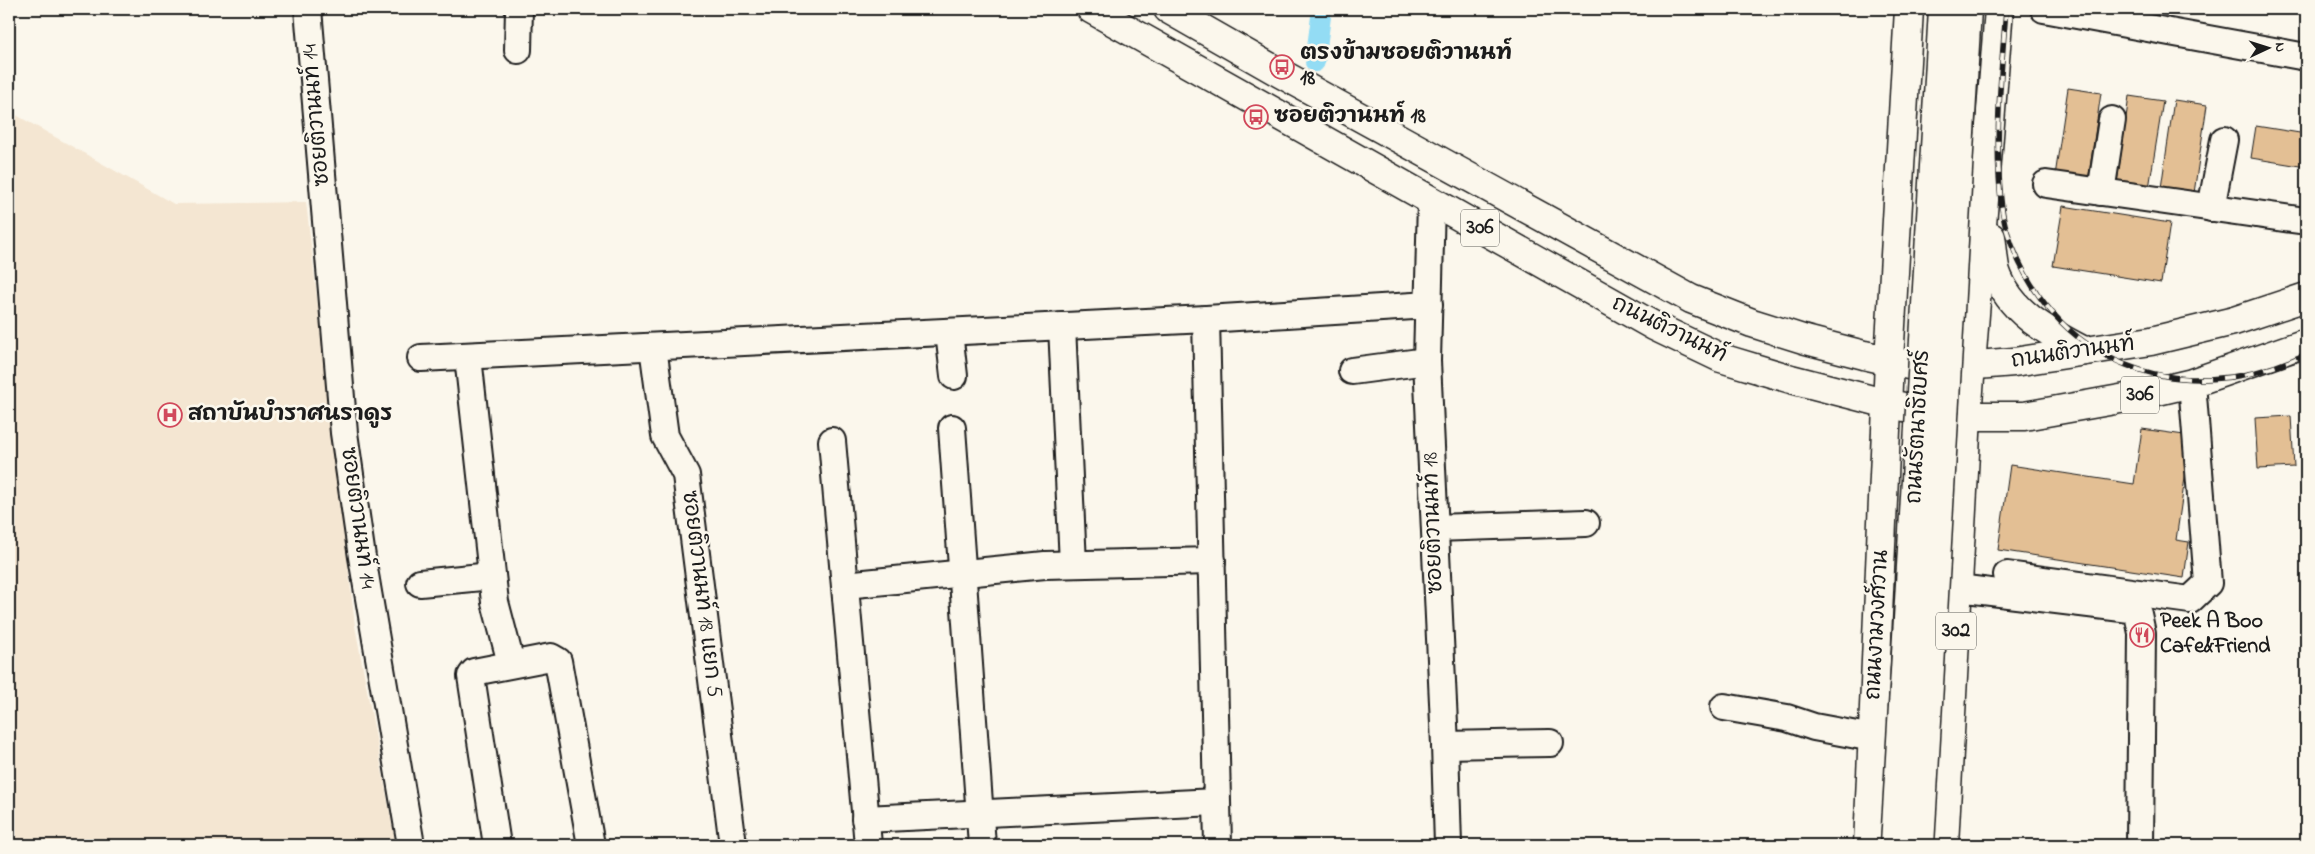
<svg xmlns="http://www.w3.org/2000/svg" width="2315" height="854" viewBox="0 0 2315 854" font-family="'Indie Flower','Playpen Sans Thai',sans-serif">
	<style>
		.built { fill: #f4e6d2 }
		.lines { fill: none; stroke-linecap: round; stroke-linejoin: round }
		.canal { stroke: #93dcf4; stroke-width: 20 }
		.building { fill: #e3bf94; stroke: #1c1c1c }
		.minor-casing { stroke: #1c1c1c; stroke-width: 30 }
		.major-casing { stroke: #1c1c1c; stroke-width: 31 }
		.minor { stroke: #fbf7ec; stroke-width: 26 }
		.major { stroke: #fbf7ec; stroke-width: 28 }
		.rail-casing { stroke: #1c1c1c; stroke-width: 5.5 }
		.rail { stroke: #fbf7ec; stroke-width: 4; stroke-dasharray: 11; stroke-linecap: butt }
		.major-bridge-casing { stroke: #1c1c1c; stroke-width: 31; stroke-linecap: butt }
		.major-bridge { stroke: #fbf7ec; stroke-width: 28 }
		.labels { text-anchor: middle; dominant-baseline: central; stroke-width: 5; stroke-linejoin: round; paint-order: stroke }
		.shield { fill: #fbf7ec; stroke: #5f5e5a; stroke-width: 1 }
		.shield-label { font-size: 21px; font-weight: bold; fill: #1c1c1c }
		.poi-label { font-size: 22px; font-weight: bold; fill: #1c1c1c; stroke: #fbf7ec; text-anchor: start }
		.street-label { font-size: 22px; fill: #1c1c1c; stroke: #fbf7ec }
	</style>
	<rect width="100%" height="100%" fill="#fbf7ec"/>
	<filter id="ink" filterUnits="userSpaceOnUse"><feTurbulence type="fractalNoise" baseFrequency=".02" numOctaves="2"/><feDisplacementMap in="SourceGraphic" scale="10" xChannelSelector="R" yChannelSelector="G"/><feConvolveMatrix kernelMatrix="1 2 1 2 8 2 1 2 1" color-interpolation-filters="sRGB"/></filter>
	<g filter="url(#ink)">
		<path class="built" d="M9 111 174 204 306 202 355 626 396 845H9Z"/>
		<g class="lines">
			<path class="canal" d="M1315 62 1322 9"/>
		</g>
		<g class="building">
			<path d="M2068 88 2101 93 2088 181 2055 176Z"/>
			<path d="M2129 96 2163 101 2149 188 2117 183Z"/>
			<path d="M2174 100 2207 105 2194 193 2161 188Z"/>
			<path d="M2256 126 2306 134V167L2251 158Z"/>
			<path d="M2063 206 2170 223 2161 283 2053 266Z"/>
			<path d="M2291 416 2294 467 2258 469 2255 418Z"/>
			<path d="M2142 429 2191 436 2176 540 2189 542 2184 578 1998 550 2010 465 2134 484Z"/>
		</g>
		<g class="lines">
			<g class="minor-casing">
				<g id="minor">
					<path d="M308 9 344 433 362 557 411 845"/>
					<path d="M2044 9 2306 57"/>
					<path d="M518 50 519 9"/>
					<path d="M2046 184 2306 221"/>
					<path d="M2101 192 2112 120"/>
					<path d="M1431 201 1427 361 1445 745 1448 845"/>
					<path d="M2211 208 2224 140"/>
					<path d="M1206 319 1218 845"/>
					<path d="M1062 326 1073 564"/>
					<path d="M949 332 954 376"/>
					<path d="M653 347 665 436 686 475 733 845"/>
					<path d="M468 357 495 602 511 663"/>
					<path d="M421 358 1206 319 1429 305"/>
					<path d="M1352 371 1427 361"/>
					<path d="M952 428 982 845"/>
					<path d="M832 441 868 845"/>
					<path d="M1435 528 1586 523"/>
					<path d="M2007 575 2190 600 2208 583 2192 383"/>
					<path d="M420 583 492 576"/>
					<path d="M845 585 1045 565 1212 561"/>
					<path d="M1958 588 2130 609 2138 614 2142 633 2140 845"/>
					<path d="M1724 707 1787 718 1814 727 1873 738"/>
					<path d="M1445 745 1550 743"/>
					<path d="M865 819 1216 802"/>
					<path d="M497 845 471 676 474 672 551 657 558 661 591 845"/>
				</g>
			</g>
			<g class="major-casing">
				<g id="major">
					<path d="M1091 9 1654 326 1721 358 1791 379 1888 404 1937 413 1967 416H2024L2137 396 2192 383 2306 343"/>
					<path d="M1168 9 1280 73 1691 299 1752 323 1806 340 1864 355 1927 369 2014 362 2151 341 2234 321 2306 297"/>
					<path d="M1991 237C1993 248 1993 261 1996 272 2010 313 2048 332 2084 351"/>
					<path d="M1868 845 1889 361 1909 9"/>
					<path d="M1944 845 1967 416 1999 9"/>
				</g>
			</g>
			<use href="#minor" class="minor"/>
			<use href="#major" class="major"/>
			<g class="rail-casing">
				<path id="rail" d="M2006 9C2002 64 1996 120 1999 175 2000 192 2001 211 2006 228 2048 364 2181 414 2306 354"/>
			</g>
			<use href="#rail" class="rail"/>
			<g class="major-bridge-casing">
				<g id="major-bridge">
					<path d="M1895 845 1943 9"/>
					<path d="M1920 845 1967 9"/>
				</g>
			</g>
			<use href="#major-bridge" class="major-bridge"/>
		</g>
	</g>
	<defs>
		<g id="bus-ring" transform="scale(1.25)"><circle r="9.5" fill="#fbf7ec" stroke="#d1495b" stroke-width="1.5"/><path d="M-5-6H5V4H4V6H2V4H-2V6H-4V4H-5ZM-3.5-4V0h7V-4ZM-3.5 1.2v1.5H-2V1.2ZM2 1.2v1.5H3.5V1.2Z" fill="#d1495b"/></g>
		<g id="hospital-ring" transform="scale(1.25)"><circle r="9.5" fill="#fbf7ec" stroke="#d1495b" stroke-width="1.5"/><path d="M-5-5h3v3.5h4V-5h3V5h-3V1.5h-4V5h-3Z" fill="#d1495b"/></g>
		<g id="restaurant-ring" transform="scale(1.25)"><circle r="9.5" fill="#fbf7ec" stroke="#d1495b" stroke-width="1.5"/><path d="M-5-6h1v4h1v-4h1v4h1v-4h1v5L-1.5 .5V6h-2V.5L-5-1ZM5-6V6H3V1.5H1.5Q1.5-4 5-6Z" fill="#d1495b"/></g>
	</defs>
	<g fill-rule="evenodd">
		<use href="#bus-ring" x="1282" y="67"/>
		<use href="#bus-ring" x="1256" y="117"/>
		<use href="#hospital-ring" x="170" y="415"/>
		<use href="#restaurant-ring" x="2142" y="635"/>
	</g>
	<g class="labels">
		<g class="shield">
			<rect x="1461" y="209.5" width="38" height="37" rx="4"/>
			<rect x="2121" y="376.5" width="38" height="37" rx="4"/>
			<rect x="1936" y="612.5" width="40" height="37" rx="4"/>
		</g>
		<g class="shield-label">
			<text x="1480" y="228">306</text>
			<text x="2140" y="395">306</text>
			<text x="1956" y="631">302</text>
		</g>
		<g class="poi-label">
			<text x="1300" y="54">ตรงข้ามซอยติวานนท์<tspan x="1300" dy="25">18</tspan></text>
			<text x="1274" y="117">ซอยติวานนท์ 18</text>
			<text x="188" y="415">สถาบันบำราศนราดูร</text>
			<text x="2160" y="622">Peek A Boo<tspan x="2160" dy="25">Cafe&amp;Friend</tspan></text>
		</g>
		<g class="street-label">
			<text transform="translate(317 115) rotate(-95)">ซอยติวานนท์ 14</text>
			<text transform="translate(1669 330) rotate(26)">ถนนติวานนท์</text>
			<text transform="translate(2073 353) rotate(-8)">ถนนติวานนท์</text>
			<text transform="translate(1919 427) rotate(-87)">ถนนรัตนาธิเบศร์</text>
			<text transform="translate(357 518) rotate(82)">ซอยติวานนท์ 14</text>
			<text transform="translate(1434 523) rotate(-92)">ซอยติวานนท์ 18</text>
			<text transform="translate(701 594) rotate(83)">ซอยติวานนท์ 18 แยก 5</text>
			<text transform="translate(1878 625) rotate(-87)">ถนนงามวงศ์วาน</text>
		</g>
	</g>
	<rect width="2315" height="854" fill="none" stroke="#fbf7ec" stroke-width="30"/>
	<rect x="15" y="15" width="2285" height="824" fill="none" stroke="#1c1c1c" stroke-width="2" filter="url(#ink)"/>
	<g transform="translate(2268 48) rotate(86)" stroke="#fbf7ec" stroke-width="4" paint-order="stroke">
	<path d="M0-4L9 19L0 12L-9 19Z" fill="#1c1c1c"/>
	<text y="-8" font-size="14" font-weight="bold" text-anchor="middle" fill="#1c1c1c">N</text>
	</g>
</svg>
